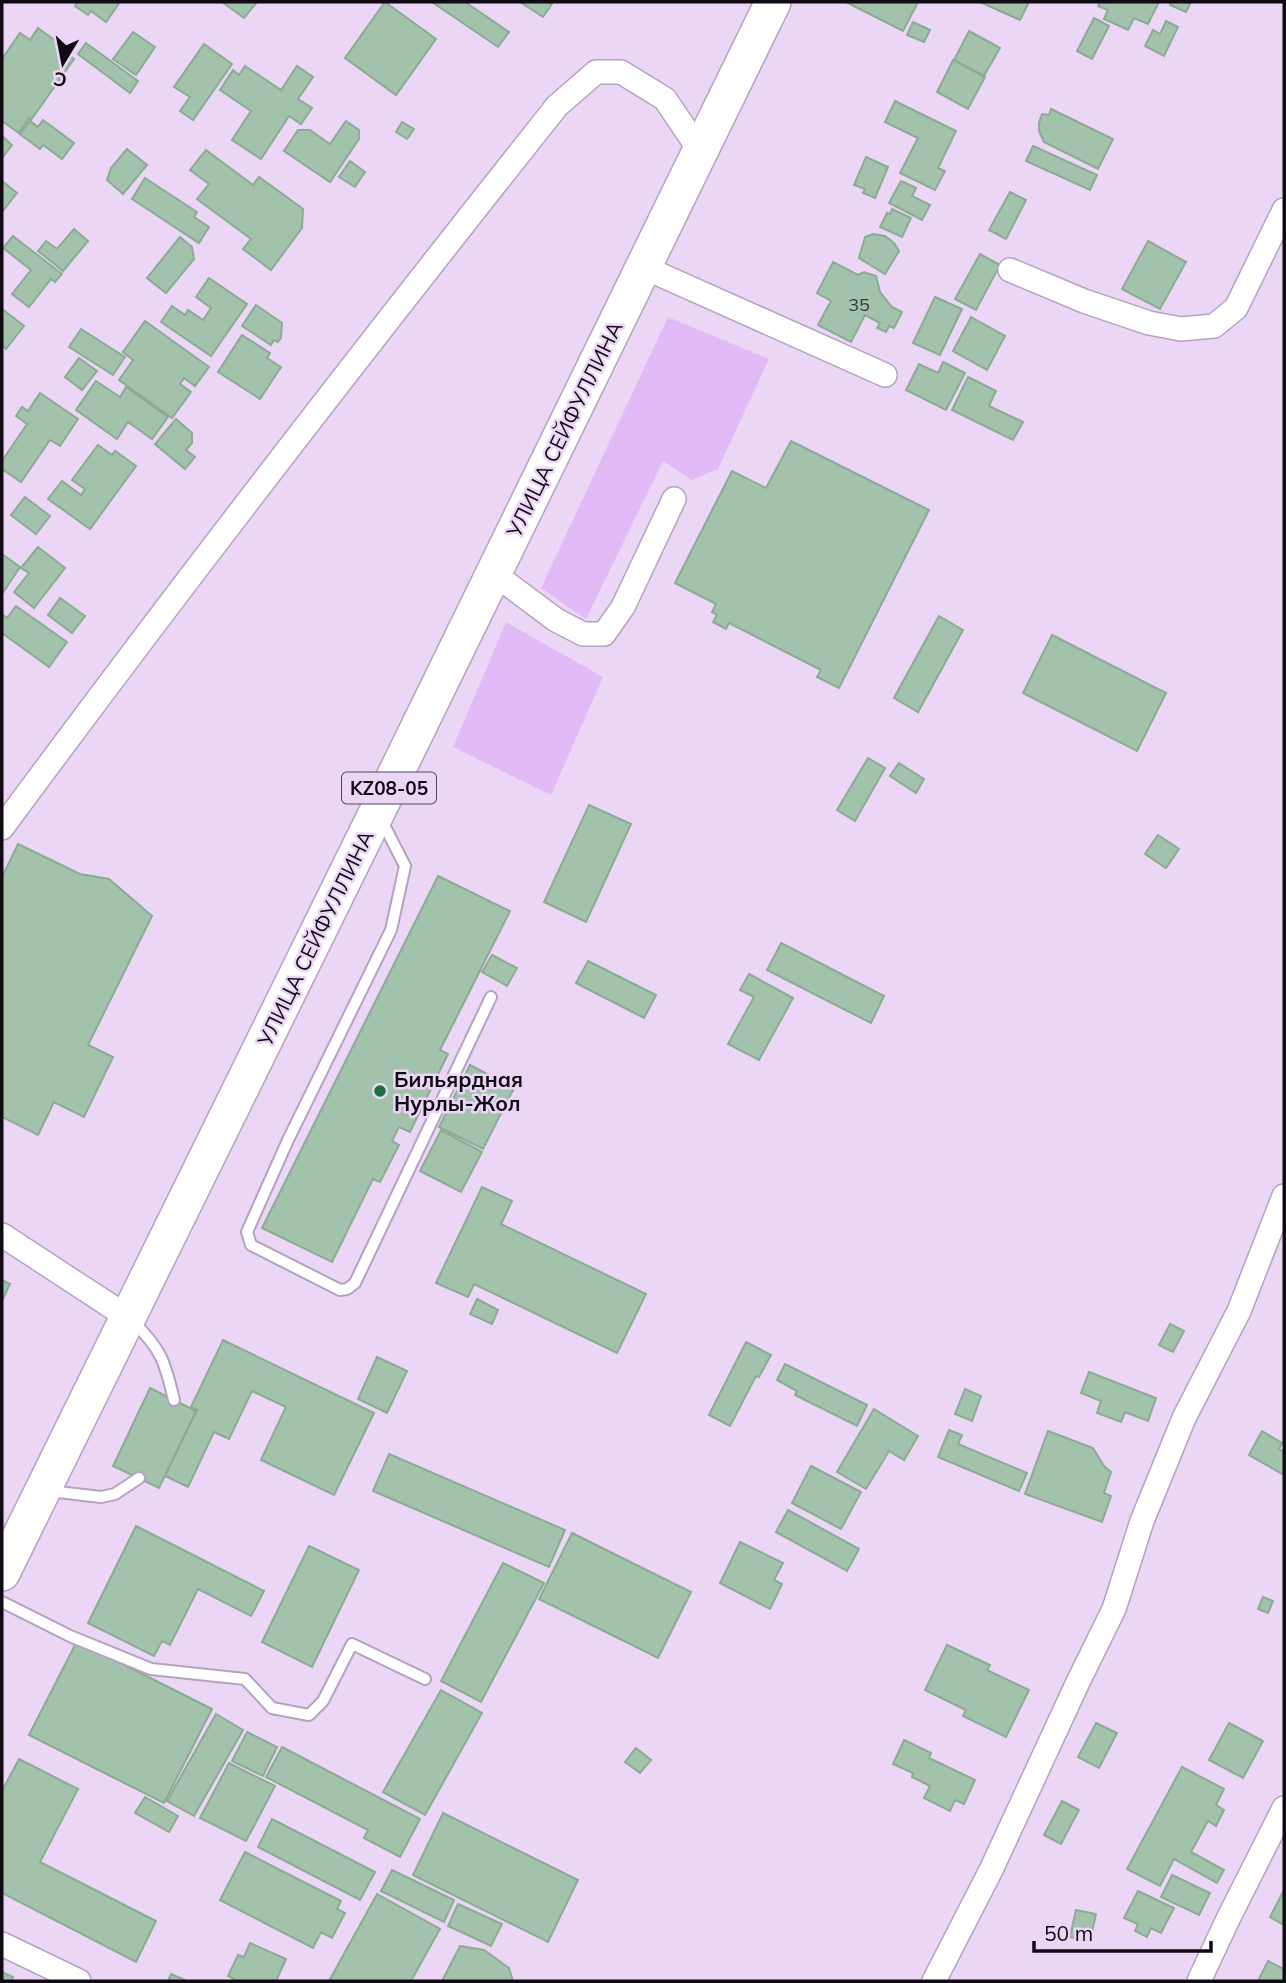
<svg xmlns="http://www.w3.org/2000/svg" width="1286" height="1983" viewBox="0 0 1286 1983" font-family="Mulish,sans-serif">
	<style>
		.green { fill: #e2baf6 }
		.building { fill: #a2c2ab; stroke: #8cab95; stroke-width: 2 }
		.lines { fill: none; stroke-linecap: round; stroke-linejoin: round }
		.lane-casing { stroke: #b5a2bf; stroke-width: 14 }
		.street-casing { stroke: #b5a2bf; stroke-width: 26 }
		.primary-casing { stroke: #b5a2bf; stroke-width: 38 }
		.lane { stroke: #fff; stroke-width: 10 }
		.street { stroke: #fff; stroke-width: 23 }
		.primary { stroke: #fff; stroke-width: 35 }
		.poi-dot { fill: #1b7042; stroke: #ebd7f5; stroke-width: 2.5 }
		.labels { text-anchor: middle; dominant-baseline: central; stroke-width: 5; stroke-linejoin: round; paint-order: stroke }
		.number-label { font-size: 18px; fill: #35383a }
		.shield { fill: #ebd7f5; stroke: #524858; stroke-width: 2 }
		.shield-label { font-size: 19px; font-weight: bold; fill: #110a14 }
		.street-label { font-size: 21px; fill: #110a14; stroke: #ebd7f5 }
		.poi-label { font-size: 21px; font-weight: bold; fill: #110a14; stroke: #ebd7f5; text-anchor: start }
	</style>
	<rect width="100%" height="100%" fill="#ebd7f5"/>
	<g class="green">
		<path d="M668 317 769 359 718 469 692 480 663 461 586 619 541 588Z"/>
		<path d="M506 622 603 677 551 795 453 747Z"/>
	</g>
	<g class="building">
		<path d="M78 2H120L106 22 91 11 88 15 75 6Z"/>
		<path d="M222 2H257L244 18Z"/>
		<path d="M385 2 436 39 396 95 345 58Z"/>
		<path d="M432 2H465L509 32 498 47Z"/>
		<path d="M520 2H548L552 4 543 17Z"/>
		<path d="M846 2H918L903 31Z"/>
		<path d="M980 2H1029L1020 20Z"/>
		<path d="M1100 2H1159L1148 24 1134 18 1128 30 1104 19 1108 10 1098 6Z"/>
		<path d="M1171 2H1191L1186 12 1170 5Z"/>
		<path d="M1094 18 1109 26 1092 59 1077 51Z"/>
		<path d="M1166 21 1178 27 1164 56 1145 46 1153 30 1160 34Z"/>
		<path d="M913 22 930 30 924 42 907 35Z"/>
		<path d="M38 28 67 49 64 52 74 59 31 120 29 118 19 133 2 121V59L20 33 30 40Z"/>
		<path d="M969 31 1000 48 984 76 954 60Z"/>
		<path d="M133 32 155 47 136 75 113 59Z"/>
		<path d="M86 43 138 81 130 93 78 54Z"/>
		<path d="M204 44 232 64 193 120 180 111 190 97 174 87Z"/>
		<path d="M953 60 985 77 968 109 937 92Z"/>
		<path d="M245 66 281 90 297 66 313 77 298 99 312 108 301 124 289 116 261 159 232 140 251 111 220 90 233 70 239 75Z"/>
		<path d="M895 101 956 131 938 168 945 171 935 190 900 173 918 138 885 122Z"/>
		<path d="M1051 109 1113 139 1098 169 1044 142 1039 131V123L1042 114 1049 115Z"/>
		<path d="M43 120 74 143 62 159 43 145 40 149 20 134 30 121 38 127Z"/>
		<path d="M346 121 359 130V139L330 182 284 151 298 130H310L330 144Z"/>
		<path d="M402 122 414 129 407 139 396 132Z"/>
		<path d="M2 136 12 145 2 158Z"/>
		<path d="M1033 146 1097 175 1090 190 1026 161Z"/>
		<path d="M127 149 147 165 123 194 107 180 111 168Z"/>
		<path d="M206 150 253 185 259 177 303 209 302 228 271 270 243 249 251 239 197 199 209 184 190 170Z"/>
		<path d="M866 157 888 167 875 198 863 193 865 189 854 185Z"/>
		<path d="M350 161 365 172 355 187 339 177Z"/>
		<path d="M145 178 197 212 194 217 209 227 199 243 132 199Z"/>
		<path d="M2 181 17 193 2 212Z"/>
		<path d="M901 181 916 188 912 196 930 205 922 220 889 203Z"/>
		<path d="M1010 192 1026 200 1006 239 989 230Z"/>
		<path d="M892 209 911 218 902 237 880 227 887 213 890 214Z"/>
		<path d="M74 229 88 241 63 271 38 251 46 241 57 249Z"/>
		<path d="M873 234 885 236 894 243 899 251 885 274 859 258 865 237Z"/>
		<path d="M13 236 62 274 55 282 51 279 29 307 12 294 31 270 3 248Z"/>
		<path d="M180 237 192 247 194 259 166 293 147 278Z"/>
		<path d="M1148 241 1186 262 1160 309 1122 289Z"/>
		<path d="M980 254 1000 265 976 310 955 299Z"/>
		<path d="M833 262 858 275 864 272 876 276 880 292 892 307 902 312 894 328 889 326 886 332 877 328 880 323 865 315 851 342 818 325 831 301 817 293Z"/>
		<path d="M209 278 247 304 211 356 161 322 172 306 185 315 188 310 203 320 211 308 196 297Z"/>
		<path d="M935 297 962 309 940 355 913 343Z"/>
		<path d="M256 305 282 323 281 338 278 342 274 340 271 345 242 326Z"/>
		<path d="M2 309 24 326 6 349 2 345Z"/>
		<path d="M971 317 1005 336 987 370 953 351Z"/>
		<path d="M145 321 209 367 195 386 184 378 180 384 191 392 172 418 119 380 133 360 123 352Z"/>
		<path d="M81 329 125 357 113 375 69 347Z"/>
		<path d="M242 335 270 353 267 358 281 367 260 399 218 372Z"/>
		<path d="M79 358 97 371 82 390 65 377Z"/>
		<path d="M943 362 965 373 946 410 906 390 919 364 938 373Z"/>
		<path d="M968 377 996 391 989 406 1023 422 1013 440 952 410Z"/>
		<path d="M96 381 120 397 126 387 168 417 152 439 128 422 117 439 76 410Z"/>
		<path d="M40 393 78 419 60 446 50 440 21 482 2 469V461L27 424 16 416 22 407 28 411Z"/>
		<path d="M176 419 192 433V443L186 450 195 457 185 469 155 444Z"/>
		<path d="M791 441 929 510 839 688 817 677 821 670 729 623 726 629 713 622 717 615 712 612 716 604 675 583 732 471 766 488Z"/>
		<path d="M98 445 112 455 115 451 136 466 90 529 48 499 62 481 81 495 85 489 72 480Z"/>
		<path d="M25 497 50 516 36 534 11 515Z"/>
		<path d="M38 547 65 568 34 608 14 592 29 573 21 568Z"/>
		<path d="M2 554 20 567 2 594Z"/>
		<path d="M60 598 85 616 72 633 48 615Z"/>
		<path d="M16 606 67 642 49 667 2 633V614L7 618Z"/>
		<path d="M939 616 963 630 918 712 894 698Z"/>
		<path d="M1052 635 1166 693 1137 751 1023 693Z"/>
		<path d="M868 758 885 768 855 821 837 810Z"/>
		<path d="M899 763 924 779 916 793 890 776Z"/>
		<path d="M589 805 631 824 586 922 544 902Z"/>
		<path d="M1158 835 1179 849 1166 868 1145 854Z"/>
		<path d="M18 844 80 874 109 879 152 916 88 1045 113 1057 84 1117 54 1102 38 1135 2 1117V877Z"/>
		<path d="M438 876 510 911 440 1050 448 1054 410 1132 399 1127 392 1141 399 1145 380 1182 373 1179 332 1262 262 1228Z"/>
		<path d="M781 943 884 996 871 1023 767 970Z"/>
		<path d="M492 955 517 968 507 986 482 972Z"/>
		<path d="M588 961 656 995 644 1018 576 983Z"/>
		<path d="M749 974 793 998 759 1060 728 1044 754 997 740 990Z"/>
		<path d="M470 1065 514 1088 483 1149 439 1127Z"/>
		<path d="M441 1130 482 1152 461 1192 420 1171Z"/>
		<path d="M482 1187 512 1201 501 1224 646 1294 617 1353 474 1284 468 1297 436 1283Z"/>
		<path d="M2 1280 10 1284 2 1301Z"/>
		<path d="M477 1299 498 1310 492 1324 470 1314Z"/>
		<path d="M1170 1324 1184 1331 1173 1352 1159 1345Z"/>
		<path d="M223 1340 374 1413 334 1495 261 1460 286 1407 252 1391 229 1439 214 1432 188 1487 165 1476 197 1410 191 1407Z"/>
		<path d="M746 1342 771 1355 759 1377 756 1376 730 1426 709 1415Z"/>
		<path d="M377 1357 407 1371 387 1413 358 1399Z"/>
		<path d="M785 1364 867 1405 857 1426 795 1395 797 1391 777 1380Z"/>
		<path d="M1089 1372 1156 1398 1148 1421 1125 1412 1121 1422 1097 1413 1101 1401 1081 1393Z"/>
		<path d="M150 1388 196 1411 159 1488 113 1466Z"/>
		<path d="M965 1389 981 1396 972 1421 955 1414Z"/>
		<path d="M874 1409 918 1436 904 1460 889 1451 866 1489 837 1472Z"/>
		<path d="M949 1430 962 1435 958 1444 1027 1473 1019 1491 938 1457Z"/>
		<path d="M1048 1431 1093 1448 1104 1466 1111 1472 1104 1493 1111 1496 1102 1522 1025 1494Z"/>
		<path d="M1262 1431 1282 1443 1279 1449 1284 1452V1475L1249 1455Z"/>
		<path d="M389 1454 565 1530 549 1567 373 1491Z"/>
		<path d="M811 1466 861 1492 841 1529 792 1503Z"/>
		<path d="M788 1510 859 1549 847 1571 776 1532Z"/>
		<path d="M136 1526 264 1591 251 1616 198 1589 170 1645 162 1641 154 1656 88 1623Z"/>
		<path d="M572 1533 691 1592 658 1658 539 1599Z"/>
		<path d="M740 1542 783 1563 774 1580 782 1584 770 1609 720 1583Z"/>
		<path d="M309 1546 359 1570 312 1667 262 1642Z"/>
		<path d="M503 1563 544 1583 481 1702 441 1681Z"/>
		<path d="M1263 1597 1273 1601 1268 1613 1258 1609Z"/>
		<path d="M77 1641 212 1709 164 1803 29 1735Z"/>
		<path d="M947 1645 990 1665 987 1670 1029 1690 1006 1737 963 1716 966 1710 925 1690Z"/>
		<path d="M441 1690 482 1713 425 1815 383 1792Z"/>
		<path d="M216 1714 243 1730 194 1816 167 1801Z"/>
		<path d="M1096 1723 1117 1733 1099 1768 1078 1757Z"/>
		<path d="M1229 1723 1263 1741 1243 1778 1209 1760Z"/>
		<path d="M247 1732 277 1747 263 1776 232 1761Z"/>
		<path d="M904 1740 931 1753 929 1758 975 1780 964 1804 955 1800 950 1811 924 1798 930 1786 912 1777 913 1773 893 1764Z"/>
		<path d="M282 1747 420 1819 400 1857 364 1838 368 1830 266 1777Z"/>
		<path d="M636 1748 651 1760 640 1773 625 1762Z"/>
		<path d="M19 1759 78 1789 40 1862 156 1921 136 1962 2 1893V1791Z"/>
		<path d="M229 1763 275 1786 246 1841 200 1818Z"/>
		<path d="M1182 1767 1224 1789 1216 1805 1224 1810 1216 1826 1208 1821 1191 1852 1224 1870 1217 1883 1174 1859 1160 1886 1127 1869Z"/>
		<path d="M145 1797 178 1816 169 1832 135 1813Z"/>
		<path d="M1062 1801 1079 1810 1061 1844 1044 1835Z"/>
		<path d="M443 1813 578 1880 548 1942 413 1875Z"/>
		<path d="M272 1819 375 1872 360 1900 258 1847Z"/>
		<path d="M245 1852 341 1901 337 1909 345 1913 332 1938 321 1932 313 1948 220 1900Z"/>
		<path d="M392 1870 454 1900 444 1922 381 1891Z"/>
		<path d="M1172 1875 1210 1893 1199 1915 1161 1897Z"/>
		<path d="M1284 1890V1925L1270 1917Z"/>
		<path d="M1138 1891 1174 1908 1161 1933 1151 1928 1147 1937 1135 1931 1138 1924 1124 1918Z"/>
		<path d="M377 1894 440 1929 411 1981H329Z"/>
		<path d="M458 1904 502 1924 491 1946 448 1926Z"/>
		<path d="M1076 1910 1096 1914 1090 1941 1070 1937Z"/>
		<path d="M250 1943 286 1959 276 1981H233L234 1979 228 1976 238 1955 244 1957Z"/>
		<path d="M460 1946 484 1950 509 1968 513 1981H442Z"/>
		<path d="M1268 1961 1284 1969V1981H1258Z"/>
		<path d="M2 1972 13 1977 11 1981H2Z"/>
		<path d="M171 1974 187 1981H168Z"/>
	</g>
	<g class="lines">
		<g class="lane-casing">
			<g id="lane">
				<path d="M382 821 405 866 391 930 288 1140 247 1232 251 1245 340 1290 347 1289 355 1283 491 997"/>
				<path d="M132 1321C161 1348 165 1362 174 1400"/>
				<path d="M49 1491 101 1497 115 1494 139 1478"/>
				<path d="M2 1602 70 1636 151 1669 245 1679 272 1708 309 1715 323 1701 352 1644 425 1679"/>
			</g>
		</g>
		<g class="street-casing">
			<g id="street">
				<path d="M643 267 885 375"/>
				<path d="M1010 270 1084 301 1149 323 1181 329 1214 326 1236 308 1284 210"/>
				<path d="M493 573 556 620 583 634H604L623 607 674 499"/>
				<path d="M2 828C182 584 368 344 557 106L596 72H621L665 99 700 151"/>
				<path d="M2 1235 129 1318"/>
				<path d="M2 1944 79 1981"/>
				<path d="M934 1981 991 1870 1078 1682 1114 1609 1142 1521 1184 1418 1239 1311 1284 1196"/>
				<path d="M1199 1981 1229 1917 1284 1808"/>
			</g>
		</g>
		<g class="primary-casing">
			<path id="primary" d="M2 1573 377 812 773 2"/>
		</g>
		<use href="#lane" class="lane"/>
		<use href="#street" class="street"/>
		<use href="#primary" class="primary"/>
	</g>
	<circle class="poi-dot" cx="380" cy="1091" r="7"/>
	<g class="labels">
		<g class="number-label">
			<text x="859" y="304">35</text>
		</g>
		<rect class="shield" x="342" y="772.5" width="94" height="31" rx="5"/>
		<g class="shield-label">
			<text x="389" y="788">KZ08-05</text>
		</g>
		<g class="street-label">
			<text transform="translate(564 429) rotate(-64)">УЛИЦА СЕЙФУЛЛИНА</text>
			<text transform="translate(315 938) rotate(-64)">УЛИЦА СЕЙФУЛЛИНА</text>
		</g>
		<g class="poi-label">
			<text x="394" y="1079">Бильярдная<tspan x="394" dy="24">Нурлы-Жол</tspan></text>
		</g>
	</g>
	<rect width="1286" height="1983" fill="none" stroke="#110a14" stroke-width="7"/>
	<g transform="translate(63 63) rotate(190)" stroke="#ebd7f5" stroke-width="5" paint-order="stroke">
	<path d="M0-5L12 26L0 18L-12 26Z" fill="#110a14"/>
	<text y="-10" font-size="19" font-weight="bold" text-anchor="middle" fill="#110a14">С</text>
	</g>
	<path d="M1034 1941v10h177v-10" fill="none" stroke="#110a14" stroke-width="3.5"/>
	<text x="1044" y="1941" font-size="21" fill="#110a14" stroke="#ebd7f5" stroke-width="5" paint-order="stroke">50 m</text>
</svg>
